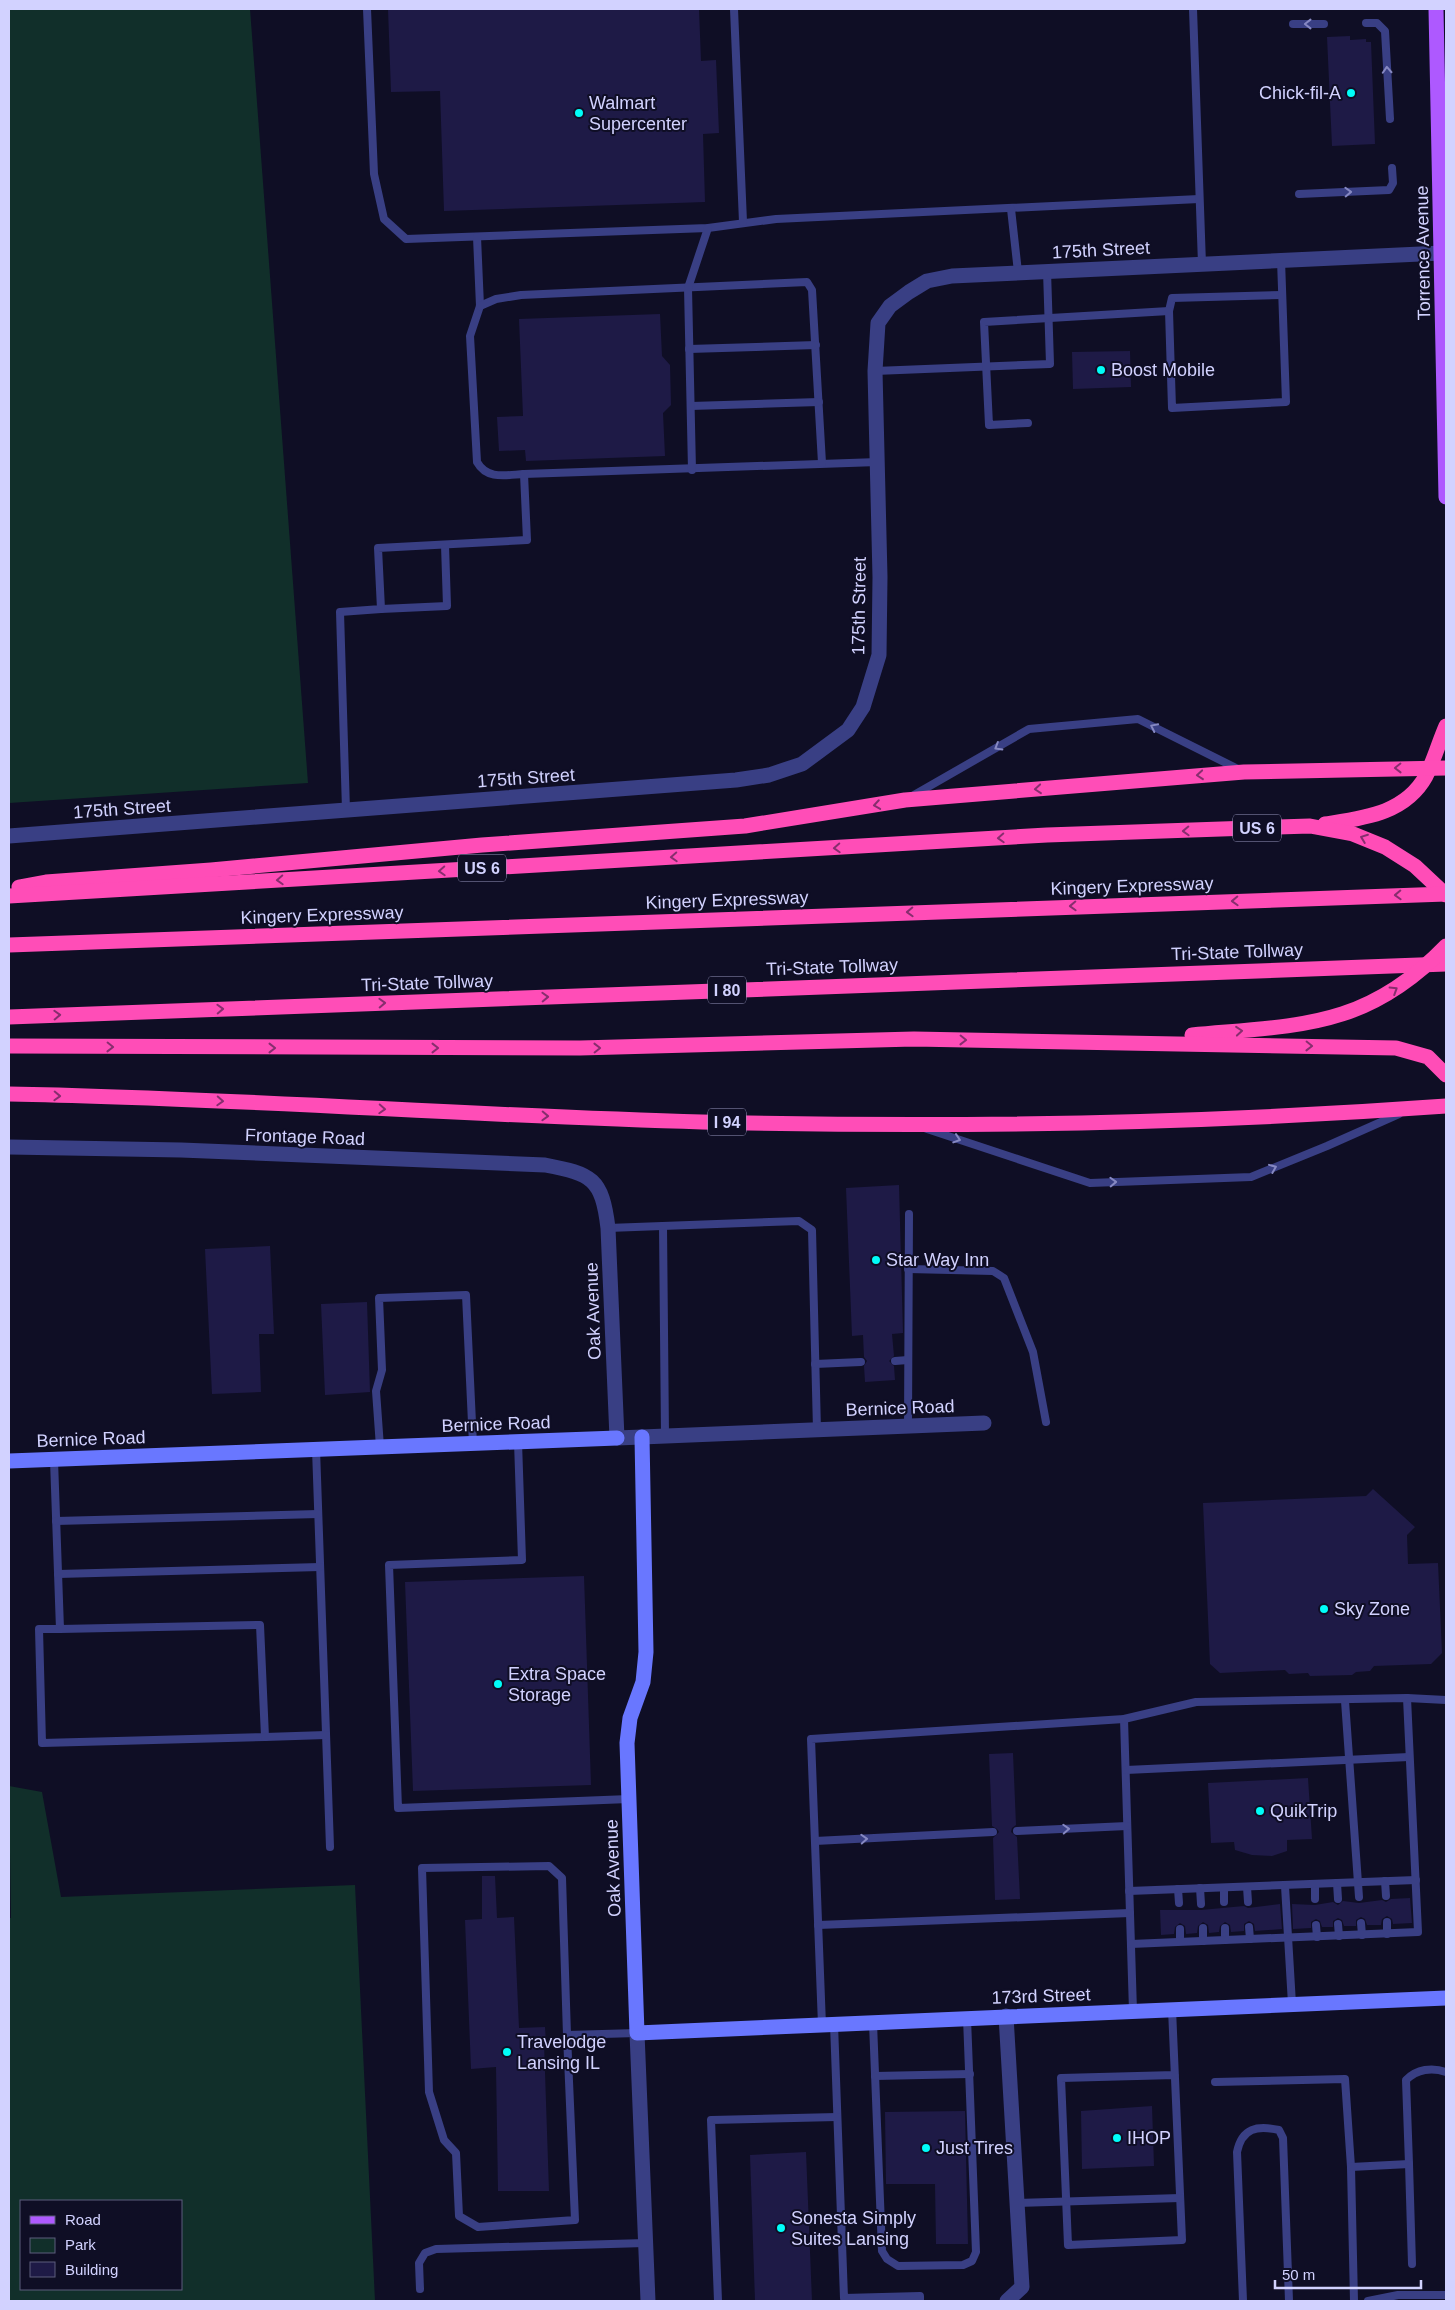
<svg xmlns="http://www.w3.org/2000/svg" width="1455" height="2310" viewBox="0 0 1455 2310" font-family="Helvetica,sans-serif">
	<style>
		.green { fill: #112f2a; fill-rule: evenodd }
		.building { fill: #1e1a46 }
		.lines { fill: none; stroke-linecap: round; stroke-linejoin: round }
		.lane { stroke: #393f84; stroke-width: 8 }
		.street { stroke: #393f84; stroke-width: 15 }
		.secondary { stroke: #6977ff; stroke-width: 15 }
		.primary { stroke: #ae59ff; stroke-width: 15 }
		.highway { stroke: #ff4db7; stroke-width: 15 }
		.oneway { stroke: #8688c2 }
		.oneway2 { stroke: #872e6e }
		.poi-dot { fill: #00fdf9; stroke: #0f0e25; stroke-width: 2 }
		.labels { text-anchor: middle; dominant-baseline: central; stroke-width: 4; stroke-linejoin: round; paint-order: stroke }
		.shield { fill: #0f0e25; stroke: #9897be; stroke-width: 1 }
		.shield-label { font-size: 16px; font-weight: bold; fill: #d2d2ff }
		.poi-label { font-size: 18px; fill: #d2d2ff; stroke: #0f0e25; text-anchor: start }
		.street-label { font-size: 18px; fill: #d2d2ff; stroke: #0f0e25 }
	</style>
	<rect width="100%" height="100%" fill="#0f0e25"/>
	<g class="green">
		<path d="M9 9H250L308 783 9 803Z"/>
		<path d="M9 1786 42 1792 61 1897 355 1885 375 2301H9V1918H11ZM21 2201H181V2289H21Z"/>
	</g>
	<g class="building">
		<path d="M388 9H699L701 61 716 60 719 133 703 134 705 202 444 211 440 91 391 92Z"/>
		<path d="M1350 36V40L1366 39V42H1371L1375 144 1332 146 1327 37Z"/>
		<path d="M660 314 662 356 670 365 671 405 663 413 665 456 526 461 525 450 499 451 497 417 523 416 519 319Z"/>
		<path d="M1130 351 1131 387 1073 389 1072 352Z"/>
		<path d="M899 1185 903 1333 892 1334 894 1356 889 1361 894 1366 895 1380 865 1382 864 1366 867 1361 864 1357 863 1335 852 1336 846 1188Z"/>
		<path d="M270 1246 274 1334H259L261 1392 212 1394 205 1249Z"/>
		<path d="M367 1302 370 1392 325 1395 321 1304Z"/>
		<path d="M1373 1489 1415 1527 1407 1535 1408 1564 1438 1563 1442 1653 1431 1664 1374 1666 1370 1671 1356 1672 1352 1675 1310 1676 1308 1673 1289 1674 1285 1670 1220 1673 1210 1664 1203 1503 1366 1496Z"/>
		<path d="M584 1576 591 1785 413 1791 405 1582Z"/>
		<path d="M1013 1753 1016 1825 1012 1828 1011 1832 1017 1837 1020 1899 995 1900 993 1838 999 1832 997 1829 992 1826 989 1754Z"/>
		<path d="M1308 1778 1312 1839 1287 1840V1851L1272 1856 1252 1855 1235 1850 1234 1842 1211 1843 1208 1783Z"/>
		<path d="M482 1876H495L497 1918 514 1917 519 2028 545 2027 546 2043H544L549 2191H498L496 2067 471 2069 465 1920 482 1919Z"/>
		<path d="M1410 1898 1412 1923 1393 1924 1392 1919 1387 1916 1382 1919 1381 1925H1367L1365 1919 1361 1917 1356 1920V1926H1344L1342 1920 1338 1918 1333 1921V1927H1322L1320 1921 1316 1919 1311 1922V1928L1293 1929 1292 1904 1315 1905 1333 1902 1338 1905 1343 1901 1359 1903 1382 1900 1386 1902 1391 1899Z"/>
		<path d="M1280 1904 1282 1929 1255 1931 1254 1924 1249 1921 1244 1924V1931L1231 1932 1230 1925 1225 1922 1220 1926 1219 1932 1209 1933 1208 1925 1203 1922 1198 1926 1197 1933 1186 1934 1185 1926 1180 1923 1175 1927 1174 1934 1161 1935 1160 1910H1201L1244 1906 1248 1908Z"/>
		<path d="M1152 2106 1154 2166 1082 2169 1081 2111Z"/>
		<path d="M965 2111 968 2244H936L935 2184H886L885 2112Z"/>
		<path d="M806 2152 812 2301H755L750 2155Z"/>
	</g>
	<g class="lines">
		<g class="lane">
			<path d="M367 9 374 174 384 219 406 239 708 228 776 219 1199 199"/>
			<path d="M734 9 743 222"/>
			<path d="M1193 9 1202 264"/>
			<path d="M1366 23H1377L1385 31 1390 119"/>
			<path d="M1293 24H1324"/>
			<path d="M1299 194 1389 190 1393 183 1392 168"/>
			<path d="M1011 209 1018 272"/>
			<path d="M477 237 480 306 470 336 477 462C487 480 506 475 524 474L878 462"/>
			<path d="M480 306 496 299 521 295 807 282 812 290 822 463"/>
			<path d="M1169 311 1172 298 1282 295"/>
			<path d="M689 349 816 345"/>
			<path d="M875 371 1050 364 1047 271"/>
			<path d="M691 406 819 402"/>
			<path d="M1028 423 989 425 984 322 1169 311 1172 408 1286 402 1281 260"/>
			<path d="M692 470 688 288 708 228"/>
			<path d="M381 609 447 606 445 545"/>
			<path d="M914 795 1029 729 1138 719 1240 770"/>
			<path d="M346 810 340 612 381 609 378 548 527 540 524 474"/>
			<path d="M927 1129 1090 1183 1251 1177 1327 1146 1399 1114"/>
			<path d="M663 1226 665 1436"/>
			<path d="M608 1228 799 1221 812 1230 817 1430"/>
			<path d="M908 1269 993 1271 1004 1278 1033 1352 1046 1422"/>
			<path d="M895 1361 908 1360"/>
			<path d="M815 1364 861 1362"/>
			<path d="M908 1426 909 1214"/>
			<path d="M518 1442 522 1560 389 1565 398 1808 629 1799"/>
			<path d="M380 1447 376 1391 382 1370 379 1298 466 1295 473 1444"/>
			<path d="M316 1449 330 1847"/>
			<path d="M54 1460 60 1629 260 1625 265 1737 42 1743 39 1629H60"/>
			<path d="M56 1521 318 1514"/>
			<path d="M58 1574 320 1567"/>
			<path d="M1345 1701 1359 1897"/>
			<path d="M1124 1719 1133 2011"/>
			<path d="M265 1737 326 1735"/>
			<path d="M1126 1770 1409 1757"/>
			<path d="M1017 1831 1127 1826"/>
			<path d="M815 1841 993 1832"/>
			<path d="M1385 1881 1386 1896"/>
			<path d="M1337 1883 1338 1899"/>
			<path d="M1315 1884V1899"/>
			<path d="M1285 1886 1292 2004"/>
			<path d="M1247 1887 1248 1902"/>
			<path d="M1200 1888 1201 1904"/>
			<path d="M1224 1888V1902"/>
			<path d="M1178 1889 1179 1903"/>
			<path d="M1129 1891 1416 1880"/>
			<path d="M1387 1922V1934"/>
			<path d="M1361 1923 1362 1935"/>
			<path d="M1338 1924 1339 1936"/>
			<path d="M818 1925 1130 1913"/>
			<path d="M1316 1925 1317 1937"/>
			<path d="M1249 1927 1250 1939"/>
			<path d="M1203 1928V1941"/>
			<path d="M1225 1928V1940"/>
			<path d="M1180 1929V1941"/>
			<path d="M1131 1944 1418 1932 1407 1698"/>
			<path d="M1172 2009 1182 2240 1068 2245 1061 2078 1175 2075"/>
			<path d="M873 2023 882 2251 887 2259 898 2266 963 2265 972 2261 976 2252 967 2018"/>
			<path d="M834 2024 844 2298 920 2296V2301"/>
			<path d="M822 2025 811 1739 1124 1719 1196 1702 1407 1698 1446 1700"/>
			<path d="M567 2035 562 1878 549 1866 422 1868 429 2092 444 2140 456 2153 459 2216 478 2227 575 2220 567 2035 637 2033"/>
			<path d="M875 2076 970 2074"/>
			<path d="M1215 2082 1345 2079 1351 2167 1354 2301"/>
			<path d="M1409 2164 1406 2080C1417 2069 1432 2067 1446 2072"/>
			<path d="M1351 2167 1409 2164 1412 2264"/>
			<path d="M1017 2203 1180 2198"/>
			<path d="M420 2289 419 2263 425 2253 436 2249 645 2243"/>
			<path d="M718 2301 711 2120 837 2117"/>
			<path d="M1243 2301 1237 2152C1242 2128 1257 2125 1279 2130L1283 2138 1289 2301"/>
			<path d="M1368 2301 1398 2295H1446"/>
		</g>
		<g class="street">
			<path d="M9 836 736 780 769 775 802 764 848 730 863 707 879 655 880 577 875 371 878 323 890 306 909 292 927 281 952 276 1442 253"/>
			<path d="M9 1147 181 1150 545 1165C592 1174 602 1178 608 1228L617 1438 984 1423"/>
			<path d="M1006 2016 1022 2287 1007 2301"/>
			<path d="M637 2033 648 2301"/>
		</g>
		<g class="secondary">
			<path d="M642 1437 646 1652 643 1682 630 1718 627 1743 637 2033 1446 1998"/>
			<path d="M9 1461 617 1438"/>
		</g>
		<path class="primary" d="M1436 9 1446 497"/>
		<g class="highway">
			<path d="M1325 824C1363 818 1405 814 1426 776 1434 760 1439 742 1446 726"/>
			<path d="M19 887 46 882 211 870 482 845 745 826 905 800 1244 772 1446 768"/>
			<path d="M9 896 1047 835 1310 826 1353 834 1385 847 1415 866 1446 895"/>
			<path d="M9 945 1446 894"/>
			<path d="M9 1017 1446 964"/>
			<path d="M1192 1035C1299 1025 1366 1029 1446 946"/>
			<path d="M9 1046 580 1048 914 1039 1396 1048 1428 1057 1446 1075"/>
			<path d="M9 1094C240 1098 471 1116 702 1122 950 1128 1199 1124 1446 1106"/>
		</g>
	</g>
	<defs><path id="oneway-chevron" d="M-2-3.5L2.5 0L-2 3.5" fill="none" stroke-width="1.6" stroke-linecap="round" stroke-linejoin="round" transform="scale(1.25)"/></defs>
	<g class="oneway">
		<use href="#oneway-chevron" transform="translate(1308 24) rotate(180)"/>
		<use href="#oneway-chevron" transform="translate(1387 70) rotate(-93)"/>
		<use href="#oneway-chevron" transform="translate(1348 192) rotate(-2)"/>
		<use href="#oneway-chevron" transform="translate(1154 727) rotate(-154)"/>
		<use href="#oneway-chevron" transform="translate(998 747) rotate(149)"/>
		<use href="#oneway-chevron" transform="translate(957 1139) rotate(18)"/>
		<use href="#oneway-chevron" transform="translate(1273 1168) rotate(-22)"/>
		<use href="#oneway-chevron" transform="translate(1113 1182) rotate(-2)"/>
		<use href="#oneway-chevron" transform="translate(1066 1829) rotate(-3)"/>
		<use href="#oneway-chevron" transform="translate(864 1839) rotate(-3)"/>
	</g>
	<g class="oneway2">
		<use href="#oneway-chevron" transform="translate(1398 768) rotate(179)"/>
		<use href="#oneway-chevron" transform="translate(1200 775) rotate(175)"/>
		<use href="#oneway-chevron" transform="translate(1038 789) rotate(175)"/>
		<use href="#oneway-chevron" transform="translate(877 805) rotate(171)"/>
		<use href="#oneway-chevron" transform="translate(1186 831) rotate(178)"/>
		<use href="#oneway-chevron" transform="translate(1001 838) rotate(177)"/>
		<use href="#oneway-chevron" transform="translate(1364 838) rotate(-159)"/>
		<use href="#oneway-chevron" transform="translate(837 848) rotate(177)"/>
		<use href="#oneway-chevron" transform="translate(674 857) rotate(177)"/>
		<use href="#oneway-chevron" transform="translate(442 871) rotate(177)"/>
		<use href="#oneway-chevron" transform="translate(280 880) rotate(177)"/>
		<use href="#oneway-chevron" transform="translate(1398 895) rotate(178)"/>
		<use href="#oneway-chevron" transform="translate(1235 901) rotate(178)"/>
		<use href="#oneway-chevron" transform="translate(1073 906) rotate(178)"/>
		<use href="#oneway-chevron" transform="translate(910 912) rotate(178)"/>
		<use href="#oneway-chevron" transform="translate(1394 990) rotate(-32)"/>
		<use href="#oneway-chevron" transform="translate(545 997) rotate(-2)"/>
		<use href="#oneway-chevron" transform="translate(382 1003) rotate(-2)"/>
		<use href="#oneway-chevron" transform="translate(220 1009) rotate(-2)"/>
		<use href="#oneway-chevron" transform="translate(57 1015) rotate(-2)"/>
		<use href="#oneway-chevron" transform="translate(1239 1031) rotate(-5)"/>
		<use href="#oneway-chevron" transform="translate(963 1040) rotate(1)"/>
		<use href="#oneway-chevron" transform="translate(1309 1046) rotate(1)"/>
		<use href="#oneway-chevron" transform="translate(110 1047) rotate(1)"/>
		<use href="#oneway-chevron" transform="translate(272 1048)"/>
		<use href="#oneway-chevron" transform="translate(435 1048)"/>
		<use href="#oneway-chevron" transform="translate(597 1048) rotate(-1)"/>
		<use href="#oneway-chevron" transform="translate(57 1096) rotate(2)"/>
		<use href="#oneway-chevron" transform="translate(220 1101) rotate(3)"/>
		<use href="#oneway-chevron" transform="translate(382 1109) rotate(3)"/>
		<use href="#oneway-chevron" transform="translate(545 1116) rotate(2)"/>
	</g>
	<g class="poi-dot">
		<circle cx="1351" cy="93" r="5"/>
		<circle cx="579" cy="113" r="5"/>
		<circle cx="1101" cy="370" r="5"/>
		<circle cx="876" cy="1260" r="5"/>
		<circle cx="1324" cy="1609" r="5"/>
		<circle cx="498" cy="1684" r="5"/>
		<circle cx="1260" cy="1811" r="5"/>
		<circle cx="507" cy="2052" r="5"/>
		<circle cx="1117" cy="2138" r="5"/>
		<circle cx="926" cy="2148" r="5"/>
		<circle cx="781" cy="2228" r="5"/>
	</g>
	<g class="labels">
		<g class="shield">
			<rect x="1233" y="814.5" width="48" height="27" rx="4"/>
			<rect x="458" y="854.5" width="48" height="27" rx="4"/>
			<rect x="708" y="976.5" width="38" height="27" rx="4"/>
			<rect x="708" y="1108.5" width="38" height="27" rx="4"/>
		</g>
		<g class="shield-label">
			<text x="1257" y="828">US 6</text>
			<text x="482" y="868">US 6</text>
			<text x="727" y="990">I 80</text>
			<text x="727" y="1122">I 94</text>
		</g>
		<g class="poi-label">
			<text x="1341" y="93" text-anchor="end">Chick-fil-A</text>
			<text x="589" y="103">Walmart<tspan x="589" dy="21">Supercenter</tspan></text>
			<text x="1111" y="370">Boost Mobile</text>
			<text x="886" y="1260">Star Way Inn</text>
			<text x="1334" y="1609">Sky Zone</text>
			<text x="508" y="1674">Extra Space<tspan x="508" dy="21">Storage</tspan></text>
			<text x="1270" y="1811">QuikTrip</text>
			<text x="517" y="2042">Travelodge<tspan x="517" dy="21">Lansing IL</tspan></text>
			<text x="1127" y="2138">IHOP</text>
			<text x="936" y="2148">Just Tires</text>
			<text x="791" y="2218">Sonesta Simply<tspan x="791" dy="21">Suites Lansing</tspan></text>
		</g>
		<g class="street-label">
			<text transform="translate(1101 250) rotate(-3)">175th Street</text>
			<text transform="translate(1423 253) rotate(-91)">Torrence Avenue</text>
			<text transform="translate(859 606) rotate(-89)">175th Street</text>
			<text transform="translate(526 778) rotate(-4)">175th Street</text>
			<text transform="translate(122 809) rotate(-4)">175th Street</text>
			<text transform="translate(1132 886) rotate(-2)">Kingery Expressway</text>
			<text transform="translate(727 900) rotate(-2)">Kingery Expressway</text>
			<text transform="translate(322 915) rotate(-2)">Kingery Expressway</text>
			<text transform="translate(1237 952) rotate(-2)">Tri-State Tollway</text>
			<text transform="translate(832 967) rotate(-2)">Tri-State Tollway</text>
			<text transform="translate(427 983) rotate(-2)">Tri-State Tollway</text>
			<text transform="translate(305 1137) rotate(2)">Frontage Road</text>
			<text transform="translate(593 1311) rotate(-92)">Oak Avenue</text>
			<text transform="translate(900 1408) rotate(-2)">Bernice Road</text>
			<text transform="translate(496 1424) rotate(-2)">Bernice Road</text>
			<text transform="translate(91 1439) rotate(-2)">Bernice Road</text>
			<text transform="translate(613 1868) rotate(-92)">Oak Avenue</text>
			<text transform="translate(1041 1996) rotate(-2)">173rd Street</text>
		</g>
	</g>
	<rect width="1455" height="2310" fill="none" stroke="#d2d2ff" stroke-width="20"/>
	<rect x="20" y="2200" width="162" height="90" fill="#0f0e25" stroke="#5d5c7c"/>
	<rect x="30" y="2216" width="25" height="8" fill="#ae59ff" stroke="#5d5c7c"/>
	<text x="65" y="2225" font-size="15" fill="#d2d2ff">Road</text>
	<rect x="30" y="2238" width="25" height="15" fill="#112f2a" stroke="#5d5c7c"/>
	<text x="65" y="2250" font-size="15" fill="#d2d2ff">Park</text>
	<rect x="30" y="2262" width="25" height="15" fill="#1e1a46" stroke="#5d5c7c"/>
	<text x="65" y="2275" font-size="15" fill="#d2d2ff">Building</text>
	<path d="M1275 2280v8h146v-8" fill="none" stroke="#d2d2ff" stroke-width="2.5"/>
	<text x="1282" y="2280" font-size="15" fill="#d2d2ff" stroke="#0f0e25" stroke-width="4" paint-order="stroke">50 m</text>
</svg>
